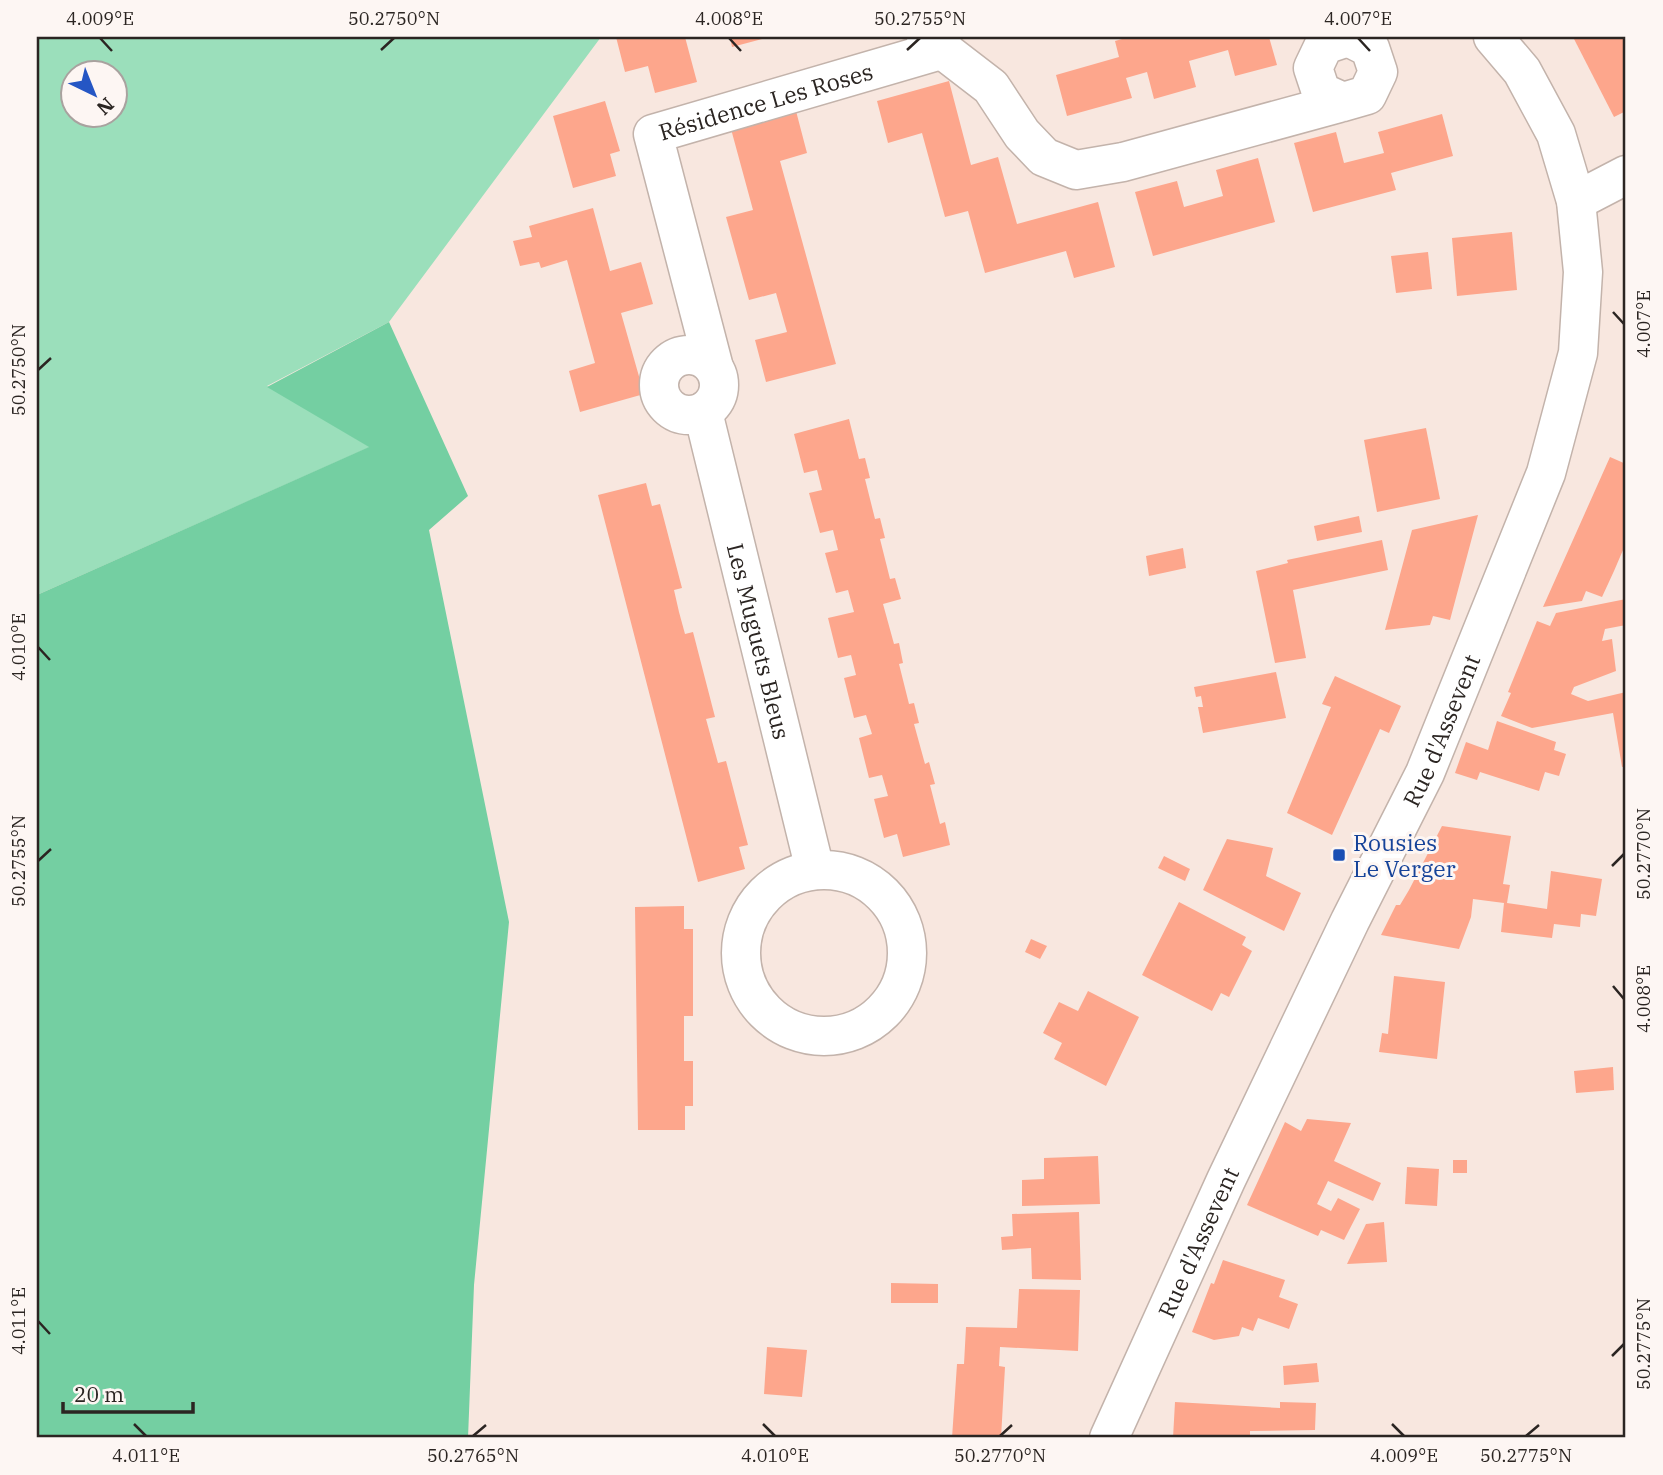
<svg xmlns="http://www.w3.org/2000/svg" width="1663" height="1475" viewBox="0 0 1663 1475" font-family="'IBM Plex Serif',serif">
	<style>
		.green { fill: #9bdfbb; fill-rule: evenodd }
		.forest { fill: #74cfa2 }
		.building { fill: #fda68c }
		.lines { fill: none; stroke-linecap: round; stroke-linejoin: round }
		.minor-casing { stroke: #c3b3ab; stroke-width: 41 }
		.tertiary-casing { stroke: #c3b3ab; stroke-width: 41 }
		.minor { stroke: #fff; stroke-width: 38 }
		.tertiary { stroke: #fff; stroke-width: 38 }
		.ticks { fill: none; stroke: #2b2522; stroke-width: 2.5 }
		.transit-dot { fill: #1a4fb4; stroke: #fdf6f3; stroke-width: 2.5 }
		.labels { text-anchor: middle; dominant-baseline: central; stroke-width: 6; stroke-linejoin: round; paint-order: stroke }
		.street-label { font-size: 23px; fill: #2b2522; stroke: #fdf6f3 }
		.transit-label { font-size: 23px; fill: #164399; stroke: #fdf6f3; text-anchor: start }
		.neatline { fill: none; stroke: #2b2522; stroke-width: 2.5 }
		.ticks-label { font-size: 18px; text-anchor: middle; fill: #2b2522 }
	</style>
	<rect width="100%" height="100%" fill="#f8e7df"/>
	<path class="green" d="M37 37H601L389 322 267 386 370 447 37 595ZM74 74H116V116H74Z"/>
	<path class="forest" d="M389 322 468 496 429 530 509 922 474 1285 468 1438H37V595L369 447 267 387Z"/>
	<g class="building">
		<path d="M616 37H685L697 82 655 93 648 66 625 72Z"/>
		<path d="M730 37H766V38L732 47Z"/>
		<path d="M1129 37H1269L1277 65 1235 76 1228 50 1189 61 1196 87 1154 99 1147 72 1126 78 1132 98 1067 116 1056 75 1119 57 1115 41Z"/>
		<path d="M1573 37H1626V111L1614 117Z"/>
		<path d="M949 81 971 165 998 157 1017 224 1098 202 1115 267 1074 278 1066 251 985 273 968 211 945 217 922 133 888 143 877 101Z"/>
		<path d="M605 101 620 151 610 154 616 176 573 188 553 116Z"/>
		<path d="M796 111 807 153 780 161 836 364 766 382 755 340 787 332 776 293 749 300 726 217 753 210 731 129Z"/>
		<path d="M1442 114 1453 156 1391 173 1396 190 1313 212 1294 143 1336 132 1344 163 1384 153 1378 132Z"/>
		<path d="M1258 158 1275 222 1153 256 1135 192 1177 181 1184 207 1223 196 1216 170Z"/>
		<path d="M593 208 610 271 641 262 653 304 621 313 644 394 580 412 569 371 595 363 567 260 541 268 539 262 520 266 513 241 532 237 529 226Z"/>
		<path d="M1512 232 1517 290 1457 296 1452 238Z"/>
		<path d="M1428 252 1432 289 1396 293 1391 256Z"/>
		<path d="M849 419 859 459 865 458 870 478 865 479 875 519 880 518 885 538 880 539 890 579 895 578 901 599 883 604 894 644 899 643 903 663 899 664 909 704 914 703 919 723 914 724 925 764 929 762 935 784 930 785 940 824 945 822 950 845 903 857 897 834 884 838 874 799 888 796 882 775 869 778 859 738 872 734 866 715 854 718 844 678 856 675 851 655 838 658 828 618 854 612 848 590 836 593 825 553 838 550 833 530 820 533 809 493 822 490 817 470 804 473 794 434Z"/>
		<path d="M1426 428 1440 499 1377 512 1364 440Z"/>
		<path d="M1610 457 1626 464V543L1614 571 1602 597 1586 591 1582 601 1543 607Z"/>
		<path d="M646 483 652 506 660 504 682 588 674 590 679 612 685 634 693 632 715 717 706 719 718 763 726 761 748 845 739 847 745 869 698 882 598 495Z"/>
		<path d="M1478 515 1450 620 1433 616 1430 625 1385 630 1412 530Z"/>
		<path d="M1359 516 1362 532 1317 541 1314 526Z"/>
		<path d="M1382 540 1388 570 1293 590 1306 658 1275 663 1256 571 1288 563 1287 560Z"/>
		<path d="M1183 548 1186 568 1149 576 1146 556Z"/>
		<path d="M1626 599V625L1605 629 1602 641 1612 639 1616 671 1574 687 1571 694 1588 701 1626 692V766L1622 767 1613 713 1532 728 1501 716 1511 693 1508 692 1537 621 1550 626 1556 613Z"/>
		<path d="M1276 672 1286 718 1203 733 1198 707H1203L1201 696 1196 697 1194 687Z"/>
		<path d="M1335 676 1401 706 1389 733 1380 729 1332 835 1287 813 1331 707 1322 704Z"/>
		<path d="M1497 721 1556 742 1554 750 1566 754 1559 776 1545 772 1539 791 1480 772 1477 780 1455 773 1466 742 1488 750Z"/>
		<path d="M1442 826 1511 836 1503 884 1510 885 1507 903 1547 909 1551 871 1602 879 1596 916 1581 914 1580 927 1554 924 1552 938 1501 932 1504 903 1473 899 1471 917 1459 949 1381 935 1396 905H1400L1409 890Z"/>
		<path d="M1227 839 1273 848 1266 876 1301 893 1284 931 1203 890Z"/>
		<path d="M1164 856 1190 869 1185 881 1158 868Z"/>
		<path d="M1179 902 1246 937 1242 945 1252 951 1229 997 1221 993 1212 1011 1142 975Z"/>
		<path d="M684 906V929H693V1016H684V1061H693V1106H685V1130H638L635 907Z"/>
		<path d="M1031 939 1047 946 1040 959 1025 952Z"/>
		<path d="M1394 976 1445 982 1437 1059 1379 1052 1382 1033 1388 1034Z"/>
		<path d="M1088 991 1139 1017 1106 1086 1054 1059 1062 1043 1043 1033 1059 1002 1078 1011Z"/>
		<path d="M1613 1067 1614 1090 1576 1093 1574 1071Z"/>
		<path d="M1307 1119 1351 1123 1334 1161 1381 1183 1373 1201 1328 1181 1317 1204 1331 1211 1338 1198 1360 1209 1344 1240 1321 1230 1318 1236 1247 1205 1285 1122 1301 1131Z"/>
		<path d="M1098 1156 1100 1204 1022 1206V1180L1044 1179V1158Z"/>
		<rect x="1453" y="1160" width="14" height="13"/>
		<path d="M1407 1167 1439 1169 1437 1206 1405 1204Z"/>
		<path d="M1079 1212 1081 1280 1032 1279 1031 1248 1002 1250 1001 1237 1013 1236 1012 1214Z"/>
		<path d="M1384 1222 1387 1262 1347 1264 1366 1224Z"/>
		<path d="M1223 1260 1285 1280 1279 1297 1298 1304 1289 1329 1258 1318 1253 1331 1242 1327 1239 1336 1214 1340 1192 1332 1211 1283 1214 1284Z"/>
		<path d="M891 1283 938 1284V1303H891Z"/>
		<path d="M1019 1289 1080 1290 1078 1351 1000 1347 999 1366 1005 1367 1001 1438H952L957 1364H964L966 1327 1017 1328Z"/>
		<path d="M767 1347 807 1350 802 1397 764 1394Z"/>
		<path d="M1317 1363 1319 1382 1284 1385 1283 1366Z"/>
		<path d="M1175 1402 1280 1408V1402L1316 1403 1315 1430 1250 1431V1438H1173Z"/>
	</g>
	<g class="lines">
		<g class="minor-casing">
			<g id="minor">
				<path d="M926 37 991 87 1022 134 1044 157 1076 170 1123 162 1343 102 1367 95 1378 72 1370 48 1348 37 1324 45 1313 68 1321 92 1343 102"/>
				<path d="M1576 201 1626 175"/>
				<circle cx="689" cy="385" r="30"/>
				<path id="s1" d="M713 364 653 134 944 49"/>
				<path id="s2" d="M703 412 815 870"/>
				<circle cx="824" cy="953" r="83"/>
			</g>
		</g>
		<g class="tertiary-casing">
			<g id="tertiary">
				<path id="s3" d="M1109 1438 1226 1180 1350 921 1425 773 1546 473 1578 353 1583 272 1576 201 1556 134 1522 71 1493 37"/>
			</g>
		</g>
		<use href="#minor" class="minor"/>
		<use href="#tertiary" class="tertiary"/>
	</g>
	<path class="ticks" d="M100 38 112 51M729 38 741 51M1358 38 1370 51M381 50 394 38M907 50 920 38M1613 312 1624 324M38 370 51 358M38 647 50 660M38 861 51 849M1612 866 1624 854M1613 986 1624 999M38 1321 50 1334M1612 1356 1624 1344M134 1424 146 1436M763 1424 775 1436M1392 1424 1404 1436M473 1436 486 1425M1000 1436 1012 1425M1526 1436 1539 1425"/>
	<rect class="transit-dot" x="1332" y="848" width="14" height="14" rx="3.5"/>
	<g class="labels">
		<g class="street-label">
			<text stroke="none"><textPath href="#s1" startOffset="355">Résidence Les Roses</textPath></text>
			<text stroke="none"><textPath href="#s2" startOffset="236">Les Muguets Bleus</textPath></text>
			<text stroke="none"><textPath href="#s3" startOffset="782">Rue d'Assevent</textPath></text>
			<text stroke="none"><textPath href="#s3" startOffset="215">Rue d'Assevent</textPath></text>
		</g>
		<g class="transit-label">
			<text x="1353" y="842">Rousies<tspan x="1353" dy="26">Le Verger</tspan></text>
		</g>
	</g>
	<rect width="1663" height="1475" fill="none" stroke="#fdf6f3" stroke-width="77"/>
	<g transform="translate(94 94) rotate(137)"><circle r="33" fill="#fdf6f3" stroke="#a9a29f" stroke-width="2"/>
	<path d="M0-5L12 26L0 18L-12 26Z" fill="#2556c4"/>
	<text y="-10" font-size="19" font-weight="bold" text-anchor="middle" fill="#2b2522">N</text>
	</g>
	<path d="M63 1402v10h130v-10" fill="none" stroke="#2b2522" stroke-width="3.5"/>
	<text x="74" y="1402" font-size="21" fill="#2b2522" stroke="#fdf6f3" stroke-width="5" paint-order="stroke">20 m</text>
	<rect x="38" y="38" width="1586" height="1398" class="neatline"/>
	<g class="ticks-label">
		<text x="100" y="25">4.009°E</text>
		<text x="394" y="25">50.2750°N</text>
		<text x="729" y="25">4.008°E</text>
		<text x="920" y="25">50.2755°N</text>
		<text x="1358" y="25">4.007°E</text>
		<text transform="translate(1644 324) rotate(-90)" y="6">4.007°E</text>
		<text transform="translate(19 370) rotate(-90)" y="6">50.2750°N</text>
		<text transform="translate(19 647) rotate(-90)" y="6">4.010°E</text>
		<text transform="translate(1644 854) rotate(-90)" y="6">50.2770°N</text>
		<text transform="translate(19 861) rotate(-90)" y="6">50.2755°N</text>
		<text transform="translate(1644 999) rotate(-90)" y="6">4.008°E</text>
		<text transform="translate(19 1321) rotate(-90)" y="6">4.011°E</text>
		<text transform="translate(1644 1344) rotate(-90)" y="6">50.2775°N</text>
		<text x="146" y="1462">4.011°E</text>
		<text x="473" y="1462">50.2765°N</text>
		<text x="775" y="1462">4.010°E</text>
		<text x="1000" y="1462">50.2770°N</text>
		<text x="1404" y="1462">4.009°E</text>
		<text x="1526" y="1462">50.2775°N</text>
	</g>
</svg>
